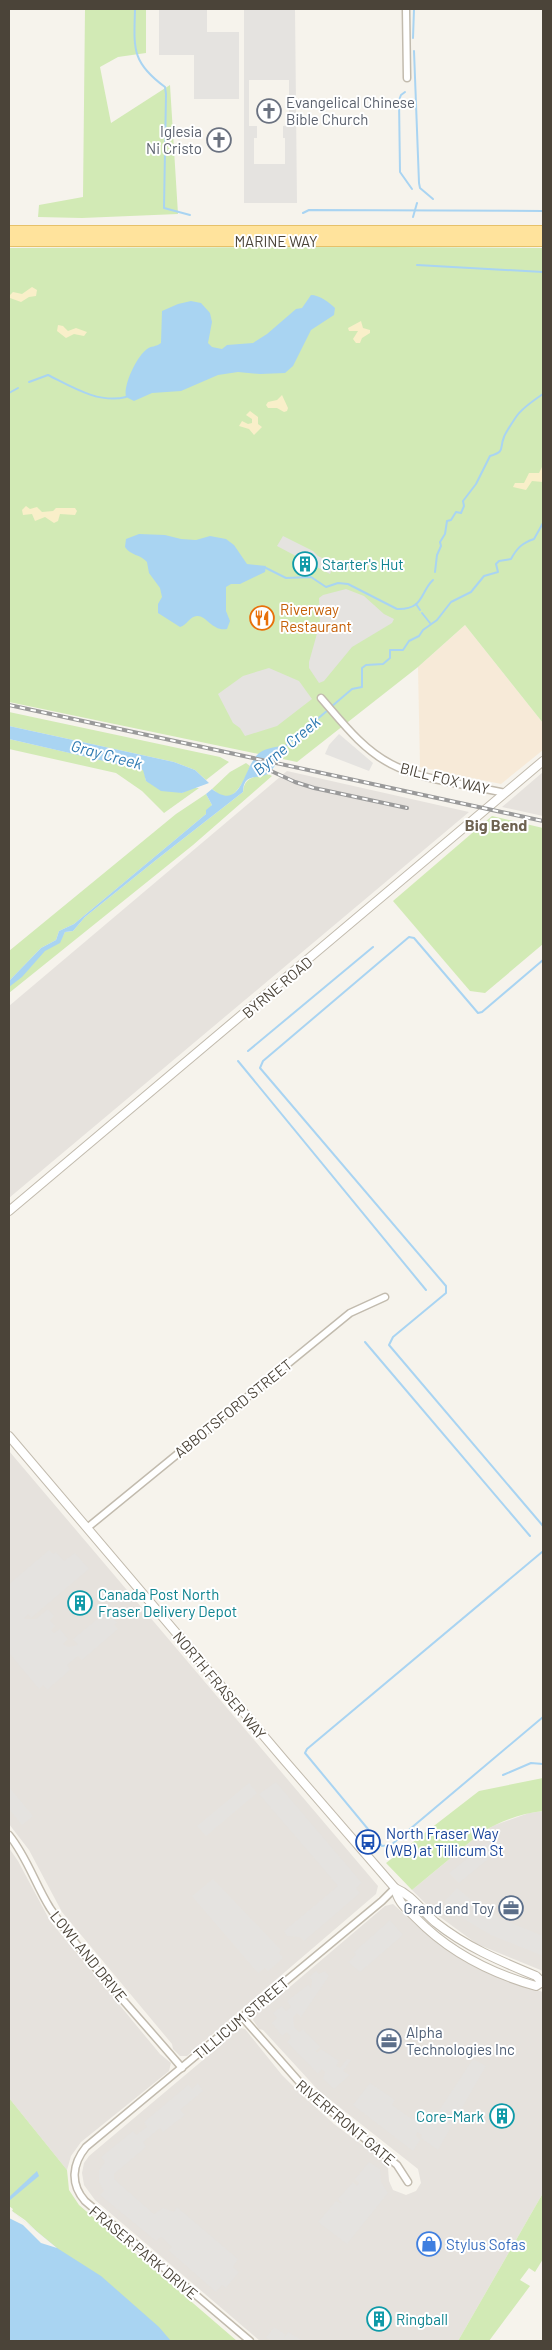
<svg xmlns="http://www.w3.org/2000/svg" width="552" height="2350" viewBox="0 0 552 2350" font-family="Barlow,sans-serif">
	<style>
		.commercial { fill: #f7ead8 }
		.industrial { fill: #e6e2dd }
		.green { fill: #d2eab5 }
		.sand { fill: #f9efc9 }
		.parking { fill: #e5e3e0; fill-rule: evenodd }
		.water { fill: #a9d4f2 }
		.pier { fill: #f6f3ec }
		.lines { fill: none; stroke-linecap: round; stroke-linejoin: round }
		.stream { stroke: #a9d4f2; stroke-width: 2 }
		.minor-casing { stroke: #c2bbae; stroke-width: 9 }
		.tertiary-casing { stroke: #c2bbae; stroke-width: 10 }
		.primary-casing { stroke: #e6c16a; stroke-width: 12 }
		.minor { stroke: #fff; stroke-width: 6 }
		.tertiary { stroke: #fff; stroke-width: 8 }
		.primary { stroke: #ffe39c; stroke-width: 10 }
		.rail-casing { stroke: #9a9a9a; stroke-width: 4 }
		.rail { stroke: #fff; stroke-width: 2; stroke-dasharray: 5.5; stroke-linecap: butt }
		.labels { text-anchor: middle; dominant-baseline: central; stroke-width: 4; stroke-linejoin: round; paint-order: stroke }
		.worship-label { font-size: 15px; fill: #5b616d; stroke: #fff; text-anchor: start }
		.street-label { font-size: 15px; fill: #4b4439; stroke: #fff }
		.culture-label { font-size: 15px; fill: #0d838f; stroke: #fff; text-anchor: start }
		.food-label { font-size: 15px; fill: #c56008; stroke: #fff; text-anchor: start }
		.transit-label { font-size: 15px; fill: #164399; stroke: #fff; text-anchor: start }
		.service-label { font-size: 15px; fill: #4e5e75; stroke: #fff; text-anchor: end }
		.shop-label { font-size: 15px; fill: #366cbe; stroke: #fff; text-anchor: start }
		.water-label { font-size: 16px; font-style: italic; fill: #2e7ab2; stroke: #fff }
		.neighbourhood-label { font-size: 16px; font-weight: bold; fill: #6e6250; stroke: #fff }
	</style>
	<rect width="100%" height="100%" fill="#f6f3ec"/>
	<path class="commercial" d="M465 625 543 723V750L501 784 420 767 418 667Z"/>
	<g class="industrial">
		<path d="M287 771 469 812 9 1198V1006Z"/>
		<path d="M543 772V816L502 807Z"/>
		<path d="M9 1451 378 1886 376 1894 187 2056H180L173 2049 172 2044 62 1912 29 1850 9 1824Z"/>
		<path d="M543 1811V1971L477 1944 436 1914 412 1890 482 1832 495 1825 529 1813Z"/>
		<path d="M9 1848 18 1861 50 1921 160 2054 171 2063 169 2071 81 2142 71 2156 67 2170 9 2098Z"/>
		<path d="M393 1904 425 1933 465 1962 509 1982 543 1992V2193L458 2341H260L95 2200 84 2185 82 2173 84 2163 89 2156 228 2039 230 2034 241 2028 245 2029 282 2075 303 2096 334 2124 385 2162 388 2168 389 2181 393 2190 406 2195 416 2191 421 2183 418 2169 319 2091 263 2030 259 2029 253 2020 255 2013 265 2008 385 1906Z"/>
	</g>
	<g class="green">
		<path d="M85 9H146V53L118 57 100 67 111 123 170 85 178 214 82 218 38 217 39 205 83 197Z"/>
		<path d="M391 247 543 248V723L465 625 418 667 297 762 9 702V248Z"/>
		<path d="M9 712 220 757 229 762 206 780 195 770 174 762 9 726Z"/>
		<path d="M9 739 144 770 146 781 182 793 191 788H199L164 813 142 791 116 773 9 749Z"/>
		<path d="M246 763 250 766C247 775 235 802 222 797 219 795 215 791 212 789L230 772Z"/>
		<path d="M268 774 272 776 193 845 9 993V986C23 976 32 961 45 950 56 942 58 946 65 932L73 931 85 917 156 860 243 792C244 776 256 777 268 774Z"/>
		<path d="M206 794 212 805 206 814 74 924 59 931 56 940 41 948 9 981V951L176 814Z"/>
		<path d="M492 816 543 828V944L485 993 470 991 393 901Z"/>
		<path d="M543 1778V1811C522 1813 501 1821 482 1832L412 1890 386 1863 479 1791Z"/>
		<path d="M9 2098 67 2170 69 2190 79 2205 237 2341H149L25 2220 9 2209Z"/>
		<path d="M543 2193V2259L535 2272 529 2268 520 2280 530 2286 489 2341H458Z"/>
	</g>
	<g class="sand">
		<path d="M32 287 37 290 36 296 29 297 21 302 10 298V295L13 292 22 294Z"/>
		<path d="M361 321 363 328 370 330V333L362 338 360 343H356L353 339 358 331H349L348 328Z"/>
		<path d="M58 325 63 326 68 331 76 328 87 332 84 336 74 334 66 338 57 331Z"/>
		<path d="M282 395 288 408 287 411 284 412 277 408H268L266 405 268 402 277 400Z"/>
		<path d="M250 411 258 417V424L262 427 254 435 249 429 239 426 242 421 248 424 252 423V419L246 415Z"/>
		<path d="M543 465V482L532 481 526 490 513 487 515 483H524L529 473H539Z"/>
		<path d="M26 506 30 509 37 507 42 512 53 511 56 508H75L77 511 75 515 60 514 58 521 54 523 45 517 35 521 32 514 23 515 22 510Z"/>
	</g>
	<g class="parking">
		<path d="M159 9H207V32H239V99H194V55H159Z"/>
		<path d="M244 9H295L297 203H244ZM249 80H289V125L283 126V138H285V164H254V138H257V126H249Z"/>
		<path d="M283 536 313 551 318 556 334 564 330 574 277 546Z"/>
		<path d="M346 589 364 596 384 614 394 619 392 623 352 647 324 681 319 683 309 668V662L320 623 319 598 323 595Z"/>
		<path d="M269 668 299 681 312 699 277 726 245 736 240 728 233 723 218 694 243 676Z"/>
		<path d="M339 734 373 763 369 771 325 754 329 745Z"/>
		<path d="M49 1550 53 1554 56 1552 64 1561 75 1553 89 1569 31 1618 28 1614 24 1619H36L48 1609 54 1616 50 1620 55 1626 51 1630 54 1633 60 1629 68 1639 63 1644 68 1647 78 1645 73 1639 107 1611 117 1623 114 1625 118 1629 82 1660 78 1656 67 1665 70 1670 47 1690 43 1685 39 1689 9 1653V1584Z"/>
		<path d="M276 1782 362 1883 356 1888 360 1893 304 1941 300 1937 287 1936 284 1931 338 1886 259 1794Z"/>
		<path d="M249 1783 257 1793 206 1836 197 1826Z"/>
		<path d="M9 1787 33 1816 22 1825 9 1809Z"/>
		<path d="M494 1837 503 1847 459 1883 449 1873Z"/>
		<path d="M213 1879 281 1950 279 1953 283 1958 268 1971 265 1968 258 1973 192 1896Z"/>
		<path d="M457 1888 475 1903 501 1919 543 1936V1956L491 1935 464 1919 444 1902Z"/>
		<path d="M390 1920 403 1935 360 1972 348 1962 356 1955 354 1952Z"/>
		<path d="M316 1971 319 1974 325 1971 329 1976 301 2017 297 2013 293 2017 294 2027 299 2032 303 2029 320 2047 316 2051 317 2053 321 2049 339 2061 336 2066 340 2068 347 2059 351 2060 343 2071 350 2075 334 2089 323 2079 325 2072 322 2069 318 2074 287 2042 291 2037 287 2032 282 2036 272 2023 277 2018 273 2013 282 2006 286 2011 291 2007 287 2001 308 1985 311 1988 312 1980 309 1977Z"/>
		<path d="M473 2059 486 2066 438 2150 421 2138 422 2135 417 2132 416 2136 420 2140 413 2151 353 2105 370 2083 395 2100 392 2105 413 2120 418 2114 432 2121Z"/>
		<path d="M198 2083 203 2091 180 2110 185 2115 163 2132 160 2128 143 2142 146 2147 114 2174V2179L154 2214 163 2208 174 2212 177 2207 238 2259 233 2267 239 2272 226 2288 222 2285 216 2292 168 2250 172 2247 161 2237 156 2241 100 2195 104 2191 99 2182V2170L105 2162 101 2157 133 2131 136 2135 147 2127 144 2122 188 2085 192 2089Z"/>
		<path d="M369 2162 380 2169 381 2182 388 2193 347 2244 318 2222 336 2201 342 2204 338 2199 353 2182 357 2186 359 2183 355 2179Z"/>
		<path d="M274 2327 285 2334 284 2338 288 2332 303 2341H272L266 2338Z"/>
	</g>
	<g class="water">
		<path d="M311 295C319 295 329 302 335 308L334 315 311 330 293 366 285 373 260 374 238 372 218 375 181 391 152 393 134 401 126 397C123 385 137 356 147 349 151 346 156 347 161 343L162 311 178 304 191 301 201 303 210 313 212 322 208 343 212 347 222 349 227 345 253 343 267 334 296 309 302 308Z"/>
		<path d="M139 534 165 535 181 539 196 540 210 536 226 539 234 545 247 564 266 566 265 572 240 584H231L226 587V611L230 621 227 629C213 632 206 615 197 616 190 616 187 625 180 627L158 613V604L162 597 160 588 149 573 147 562C140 554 131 556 125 547L126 539Z"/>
		<path d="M9 726 174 762 195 770 209 783 182 793 161 791 146 781 143 770 9 739Z"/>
		<path d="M282 746 283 753C279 759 274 768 269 773 258 781 244 771 243 792L156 860 85 917 73 931 65 932 60 943 45 951 22 977 9 987V981L41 948 56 940 59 931 74 924 206 814V810L212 805 206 794 212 789C241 812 243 770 257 755 262 749 274 747 282 746Z"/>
		<path d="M37 2171 39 2176 9 2201V2197Z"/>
		<path d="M9 2209 57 2248 101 2276 159 2327 171 2341H9Z"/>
	</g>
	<path class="pier" d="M9 2206 13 2209 12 2211 57 2248 41 2243 23 2225 9 2218Z"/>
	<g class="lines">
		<g class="stream">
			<path d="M135 9C134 48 131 62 165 87L166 94 164 208 190 215"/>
			<path d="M413 38 414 9"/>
			<path d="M414 51 419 183 420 188 433 199"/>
			<path d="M405 92 401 95 399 100 400 172 412 189"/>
			<path d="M303 213 309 210 543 211"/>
			<path d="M413 217 417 203"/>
			<path d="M417 265 543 272"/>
			<path d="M29 382 48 375C72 387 99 404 126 397"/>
			<path d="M9 393 18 388"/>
			<path d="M266 568 286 578 311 577 326 587 338 583 348 584 397 609C424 610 420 592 433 580"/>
			<path d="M435 572 437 555 441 546 440 542 445 534 447 521 451 520 456 512 461 513 464 506 463 501 476 484 490 456C506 451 499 449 504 437 505 434 514 420 516 417 522 408 534 400 543 394"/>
			<path d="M416 604 420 610"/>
			<path d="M422 613 430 623"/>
			<path d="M331 707 352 689 362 687V668L366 665 383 664 390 658V650H403L409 641 419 636 423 630 437 620 451 602 471 592 484 576 498 572 496 564 499 561 511 559C517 548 522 543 534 539L543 523"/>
			<path d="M282 749 328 710"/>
			<path d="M543 960 482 1012 478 1013 414 938 409 937 263 1061 260 1068 446 1286V1293L393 1337 389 1345 543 1526"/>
			<path d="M248 1051 373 947"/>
			<path d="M238 1061 426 1290"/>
			<path d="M365 1342 530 1536"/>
			<path d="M542 1552 307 1749 305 1753 382 1846 391 1845 543 1717"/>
			<path d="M503 1775 531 1763 543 1764"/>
		</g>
		<g class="minor-casing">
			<g id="minor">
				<path d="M406 9 407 78"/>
				<path d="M321 698C342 722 362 749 391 764 421 780 471 785 505 793"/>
				<path d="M87 1528 350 1313 385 1297"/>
				<path d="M9 1835C27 1857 35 1884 50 1908 87 1963 139 2017 182 2068"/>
				<path d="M243 2018 309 2093 397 2165 408 2182"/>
				<path d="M250 2341 85 2201C70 2184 72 2164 86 2147L382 1901 395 1888"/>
			</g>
		</g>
		<g class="tertiary-casing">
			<g id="tertiary">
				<path d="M9 1211 543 761"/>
				<path d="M9 1436 285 1761 395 1888C398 1903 406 1908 416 1918 449 1952 490 1973 536 1986L542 1982"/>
				<path d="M395 1888C412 1895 421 1910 435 1922 466 1947 500 1961 536 1976L543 1983"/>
			</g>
		</g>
		<g class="primary-casing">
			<g id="primary">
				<path d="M9 231H543"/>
				<path d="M9 241H543"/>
			</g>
		</g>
		<use href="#minor" class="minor"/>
		<use href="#tertiary" class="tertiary"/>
		<use href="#primary" class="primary"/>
		<g class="rail-casing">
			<g id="rail">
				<path d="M9 705 543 821"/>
				<path d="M258 765 295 782 314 788 407 808"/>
			</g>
		</g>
		<use href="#rail" class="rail"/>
	</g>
	<defs>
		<g id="church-ring" transform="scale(1.25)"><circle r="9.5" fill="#fff" stroke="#6b7280" stroke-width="1.5"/><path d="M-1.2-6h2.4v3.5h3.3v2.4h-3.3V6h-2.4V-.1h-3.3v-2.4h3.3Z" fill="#6b7280"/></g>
		<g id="building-ring" transform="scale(1.25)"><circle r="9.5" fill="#fff" stroke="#0f9aa8" stroke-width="1.5"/><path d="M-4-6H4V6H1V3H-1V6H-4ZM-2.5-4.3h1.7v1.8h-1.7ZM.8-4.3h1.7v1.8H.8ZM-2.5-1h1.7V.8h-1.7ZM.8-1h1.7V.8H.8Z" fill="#0f9aa8"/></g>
		<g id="restaurant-ring" transform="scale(1.25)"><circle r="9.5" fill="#fff" stroke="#e8710a" stroke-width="1.5"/><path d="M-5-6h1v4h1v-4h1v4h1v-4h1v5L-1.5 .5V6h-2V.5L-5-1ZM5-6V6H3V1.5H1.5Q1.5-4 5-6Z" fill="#e8710a"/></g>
		<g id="bus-ring" transform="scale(1.25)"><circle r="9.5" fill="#fff" stroke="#1a4fb4" stroke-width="1.5"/><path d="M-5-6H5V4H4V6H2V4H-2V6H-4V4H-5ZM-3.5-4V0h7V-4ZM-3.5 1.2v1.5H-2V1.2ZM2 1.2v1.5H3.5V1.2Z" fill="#1a4fb4"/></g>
		<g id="office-ring" transform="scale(1.25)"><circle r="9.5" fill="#fff" stroke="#5c6f8a" stroke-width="1.5"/><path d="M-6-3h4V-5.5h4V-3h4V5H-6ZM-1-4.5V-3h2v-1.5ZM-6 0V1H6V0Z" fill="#5c6f8a"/></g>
		<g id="shop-ring" transform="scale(1.25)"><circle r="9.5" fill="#fff" stroke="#3f7fe0" stroke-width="1.5"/><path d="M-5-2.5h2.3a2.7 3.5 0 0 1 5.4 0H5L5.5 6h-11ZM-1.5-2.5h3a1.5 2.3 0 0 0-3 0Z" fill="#3f7fe0"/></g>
	</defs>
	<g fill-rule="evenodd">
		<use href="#church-ring" x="269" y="111"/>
		<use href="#church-ring" x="219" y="140"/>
		<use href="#building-ring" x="305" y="564"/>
		<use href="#restaurant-ring" x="262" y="618"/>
		<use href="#building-ring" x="80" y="1603"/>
		<use href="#bus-ring" x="368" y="1842"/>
		<use href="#office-ring" x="511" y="1908"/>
		<use href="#office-ring" x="389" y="2041"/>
		<use href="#building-ring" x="502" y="2116"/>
		<use href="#shop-ring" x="429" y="2244"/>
		<use href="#building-ring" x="379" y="2319"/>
	</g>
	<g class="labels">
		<g class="worship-label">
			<text x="286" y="102">Evangelical Chinese<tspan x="286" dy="17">Bible Church</tspan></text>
			<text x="202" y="131" text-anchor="end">Iglesia<tspan x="202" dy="17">Ni Cristo</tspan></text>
		</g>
		<g class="street-label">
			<text x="276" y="241">MARINE WAY</text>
			<text transform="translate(445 778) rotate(14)">BILL FOX WAY</text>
			<text transform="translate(277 987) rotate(-40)">BYRNE ROAD</text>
			<text transform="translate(233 1408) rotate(-39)">ABBOTSFORD STREET</text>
			<text transform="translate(220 1685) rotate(50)">NORTH FRASER WAY</text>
			<text transform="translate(89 1956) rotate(51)">LOWLAND DRIVE</text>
			<text transform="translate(241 2018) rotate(-40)">TILLICUM STREET</text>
			<text transform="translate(346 2122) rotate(40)">RIVERFRONT GATE</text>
			<text transform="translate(144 2252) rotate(40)">FRASER PARK DRIVE</text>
		</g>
		<g class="culture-label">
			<text x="322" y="564">Starter's Hut</text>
			<text x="98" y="1594">Canada Post North<tspan x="98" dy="17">Fraser Delivery Depot</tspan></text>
			<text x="484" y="2116" text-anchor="end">Core-Mark</text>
			<text x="396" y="2319">Ringball</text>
		</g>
		<g class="food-label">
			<text x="280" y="609">Riverway<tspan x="280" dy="17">Restaurant</tspan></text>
		</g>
		<g class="transit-label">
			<text x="386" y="1833">North Fraser Way<tspan x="386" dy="17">(WB) at Tillicum St</tspan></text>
		</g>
		<g class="service-label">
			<text x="494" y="1908">Grand and Toy</text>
			<text x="406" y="2032" text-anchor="start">Alpha<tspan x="406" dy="17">Technologies Inc</tspan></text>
		</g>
		<g class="shop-label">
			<text x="446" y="2244">Stylus Sofas</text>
		</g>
		<g class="water-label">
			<text transform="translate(286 745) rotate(-40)">Byrne Creek</text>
			<text transform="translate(107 754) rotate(15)">Gray Creek</text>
		</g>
		<g class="neighbourhood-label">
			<text x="496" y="824">Big Bend</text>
		</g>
	</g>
	<rect width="552" height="2350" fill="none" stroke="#4b4439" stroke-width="20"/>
</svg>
